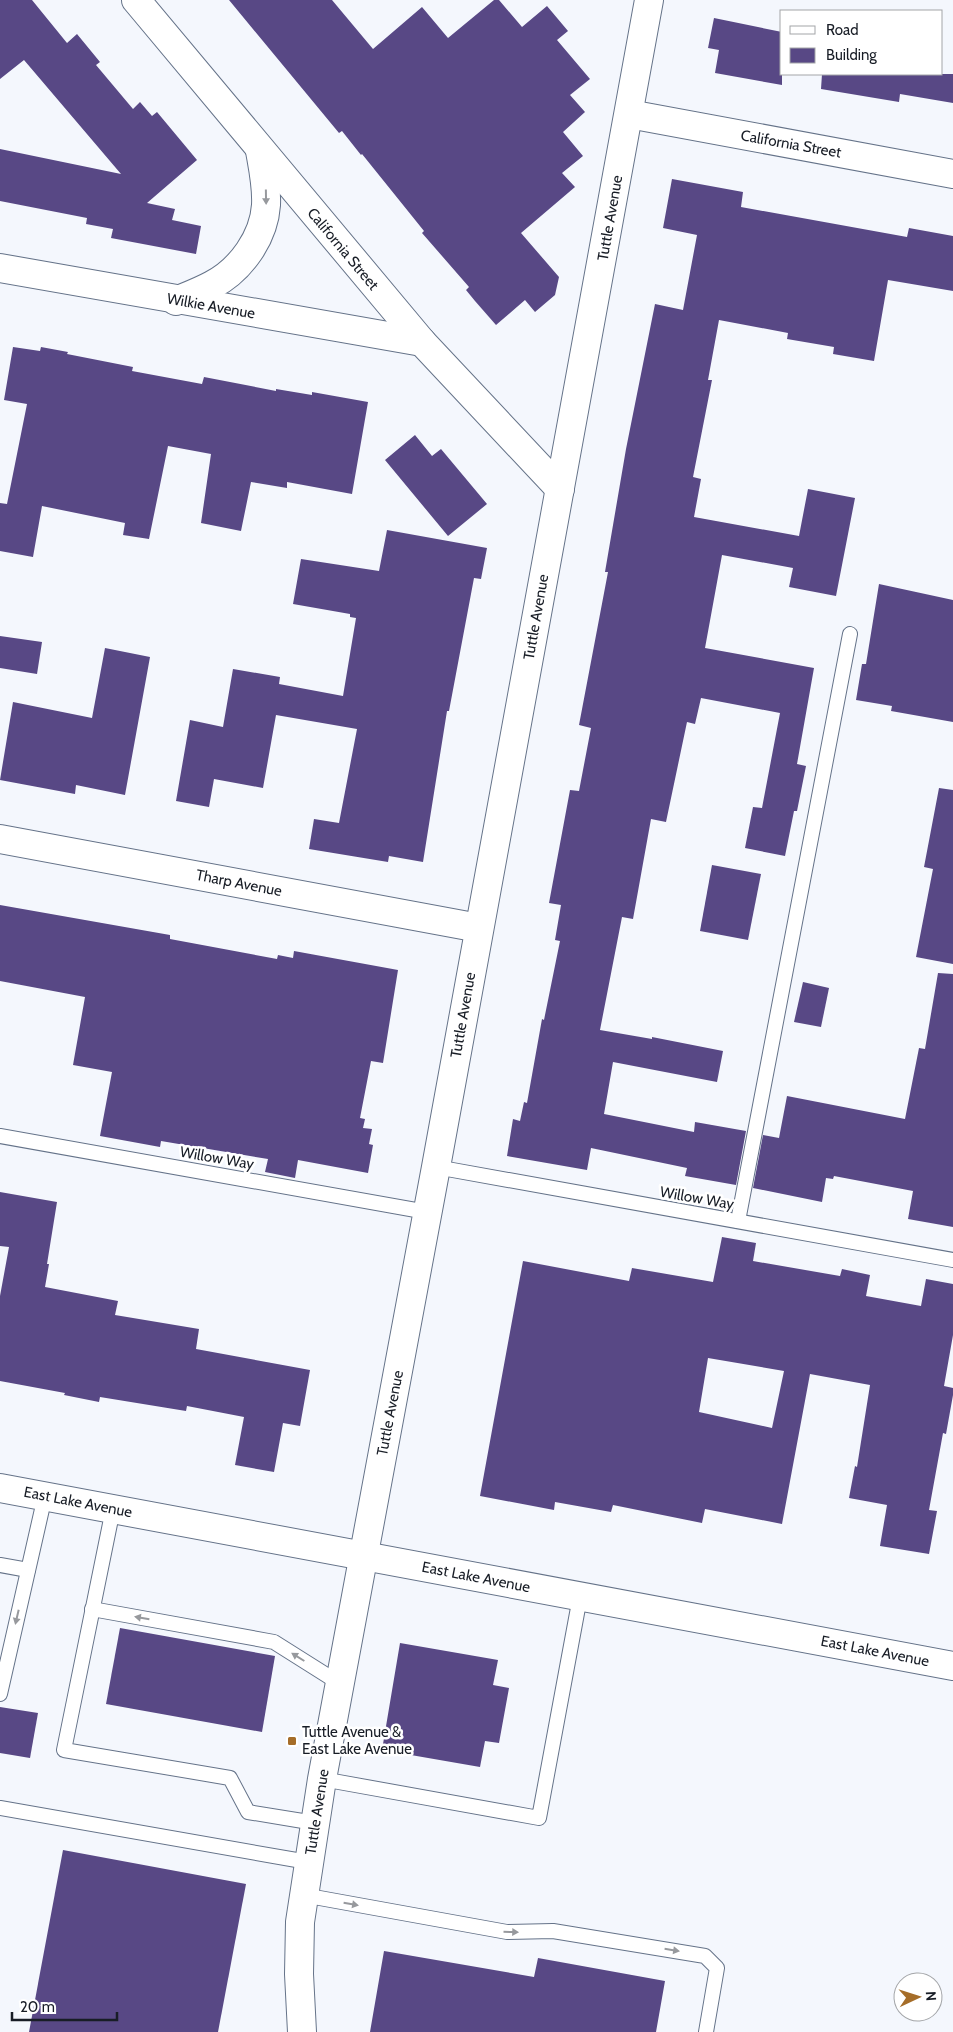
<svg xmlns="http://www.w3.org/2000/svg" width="953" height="2032" viewBox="0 0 953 2032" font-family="Cabin,sans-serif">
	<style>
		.building { fill: #584885; fill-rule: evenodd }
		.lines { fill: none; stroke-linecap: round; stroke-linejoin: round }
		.lane-casing { stroke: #657389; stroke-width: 16 }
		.street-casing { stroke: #657389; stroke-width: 30 }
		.secondary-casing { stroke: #657389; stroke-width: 30 }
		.primary-casing { stroke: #657389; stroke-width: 30 }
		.lane { stroke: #fff; stroke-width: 14 }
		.street { stroke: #fff; stroke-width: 28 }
		.secondary { stroke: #fff; stroke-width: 28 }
		.primary { stroke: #fff; stroke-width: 28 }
		.oneway { fill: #97999d }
		.poi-dot { fill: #a56d29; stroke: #fff; stroke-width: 2 }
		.labels { text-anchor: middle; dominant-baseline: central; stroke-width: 5; stroke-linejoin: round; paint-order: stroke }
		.street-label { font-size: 15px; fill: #181d26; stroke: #fff }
		.poi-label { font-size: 15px; fill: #181d26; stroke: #fff; text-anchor: start }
	</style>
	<rect width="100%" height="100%" fill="#f4f7fd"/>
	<g class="building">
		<path d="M0 0H32L67 43 77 34 100 62 96 65 133 109 140 102 152 116 157 112 197 160 147 203 175 209 172 220 201 226 196 254 111 238 113 229 86 224 87 218 0 201V149L121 174 24 60 0 79Z"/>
		<path d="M229 0H332L373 49 422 7 448 38 494 0H499L522 27 547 6 568 31 557 40 590 79 570 95 585 112 563 132 583 156 562 173 575 187 521 233 559 277 555 295 535 312 525 300 496 325 475 301 466 290 469 287 422 233 424 231 362 154 361 155 342 131 339 133Z"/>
		<path d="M714 18 782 32V85L715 73 719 50 708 48Z"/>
		<path d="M822 74H953V103L900 94 899 102 821 89Z"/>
		<path d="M672 179 743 192 741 207 907 237 909 228 953 236V291L888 280 874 361 833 354 834 347 787 339 788 333 719 320 708 380H712L693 477 701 479 694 517 799 536 808 489 855 498 836 596 789 587 793 568 722 555 705 648 814 668 797 764 806 766 797 811H794L785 856 745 848 753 807 762 808 780 713 701 698 695 724 687 722 666 822 651 819 633 919 622 917 600 1030 652 1039V1037L723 1051 717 1082 613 1062 604 1114 694 1132 695 1122 746 1131 736 1185 685 1176 687 1168 591 1148 587 1170 507 1156 513 1119 520 1121 524 1102 527 1103 542 1019 544 1020 560 941 555 940 561 905 549 903 570 790 579 791 591 728 579 725 608 572H605L626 449 655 304 683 310 697 235 663 228Z"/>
		<path d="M13 347 40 351 41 347 68 352 67 354 133 367 132 371 202 384 204 377 276 391V389L312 395V392L368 402 352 494 287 482V488L251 482 241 531 201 523 211 454 168 446 149 539 123 535 125 523 42 506 33 557 0 551V503L7 504 27 404 4 400Z"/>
		<path d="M415 435 432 456 441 449 487 504 448 536 385 460Z"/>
		<path d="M387 530 487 548 481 579 474 578 449 711H447L423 862 389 856 388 862 309 849 314 819 339 823 357 729 276 715 263 788 214 779 209 807 176 801 190 720 223 727 233 669 280 677 279 684 343 696 356 618 350 617V614L293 604 301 559 379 571Z"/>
		<path d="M879 584 953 600V722L891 711 892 706 856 700 862 664H866Z"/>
		<path d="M0 636 42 642 37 674 0 668Z"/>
		<path d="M105 648 150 657 125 795 76 785 75 794 0 780 13 702 92 718Z"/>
		<path d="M939 788 953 790V964L916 957 933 869 924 867Z"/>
		<path d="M712 865 761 874 748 940 700 931Z"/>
		<path d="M0 905 170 935V939L277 959 278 955 293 958 294 951 398 970 383 1063 371 1061 360 1118 365 1119 363 1128 372 1129 369 1144 373 1145 368 1173 298 1160 295 1178 265 1172 268 1159 161 1141 160 1147 100 1136 112 1072 73 1065 85 997 0 981Z"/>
		<path d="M938 973 953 974V1227L908 1219 913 1191 834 1176 833 1179 826 1178 822 1202 753 1188 763 1135 779 1138 787 1096 905 1119 919 1048 925 1049Z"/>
		<path d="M803 982 829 988 821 1027 794 1022Z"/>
		<path d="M0 1192 57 1202 47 1264H49L45 1287 118 1301 115 1315 199 1329 196 1349 310 1370 300 1426 283 1423 274 1472 235 1465 244 1417 187 1406 186 1411 100 1397 99 1402 64 1395 65 1393 0 1381V1296L9 1247 0 1246Z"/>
		<path d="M722 1237 756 1243 753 1261 840 1276 842 1269 870 1275 866 1296 921 1306 926 1279 953 1284V1335L944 1386 953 1388V1395L946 1434 943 1433 929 1510 937 1511 929 1554 880 1546 887 1505 849 1498 855 1466 857 1467 870 1385 810 1374 782 1524 705 1509 702 1523 613 1505 611 1512 555 1502 554 1510 480 1496 523 1261 629 1281 632 1268 713 1282ZM708 1358 784 1371 772 1428 699 1412Z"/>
		<path d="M120 1628 275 1656 262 1732 106 1704Z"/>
		<path d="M400 1643 498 1660 493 1685 509 1688 499 1743 485 1741 480 1767 382 1750Z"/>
		<path d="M0 1707 38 1713 30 1758 0 1753Z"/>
		<path d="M63 1850 246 1884 218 2032H29Z"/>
		<path d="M384 1951 534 1977 538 1958 665 1981 656 2032H370Z"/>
	</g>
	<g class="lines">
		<g class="lane-casing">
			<g id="lane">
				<path d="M0 1136 427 1212"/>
				<path d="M436 1167 953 1260"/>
				<path d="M738 1221 850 634"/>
				<path d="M113 1509 64 1750 230 1778 248 1812 315 1823"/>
				<path d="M0 1565 28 1570"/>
				<path d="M92 1609 274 1642 339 1683"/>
				<path d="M0 1694 45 1496"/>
				<path d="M322 1779 539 1818 580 1597"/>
				<path d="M0 1808 308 1862"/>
				<path d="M303 1895 507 1932 553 1931 705 1956 717 1968 706 2032"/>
			</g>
		</g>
		<g class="street-casing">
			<g id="street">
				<path d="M136 0 422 342 560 489"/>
				<path d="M629 114 953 174"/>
				<path d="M0 268 422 342"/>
				<path d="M176 301C188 296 201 291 212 285 241 270 264 237 266 205 267 186 263 168 260 151"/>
				<path d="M0 839 479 928"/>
			</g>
		</g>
		<g class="secondary-casing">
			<path id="secondary" d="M302 2032 299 1974 300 1922 322 1779 436 1167 649 0"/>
		</g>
		<g class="primary-casing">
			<path id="primary" d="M0 1488 953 1666"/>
		</g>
		<use href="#lane" class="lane"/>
		<use href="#street" class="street"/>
		<use href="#secondary" class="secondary"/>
		<use href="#primary" class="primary"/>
	</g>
	<defs><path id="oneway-solid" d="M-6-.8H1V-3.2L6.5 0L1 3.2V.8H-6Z" transform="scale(1.25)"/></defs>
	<g class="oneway">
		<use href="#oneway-solid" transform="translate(266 197) rotate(89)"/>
		<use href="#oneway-solid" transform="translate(17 1617) rotate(103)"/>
		<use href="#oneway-solid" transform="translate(142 1618) rotate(-170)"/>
		<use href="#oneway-solid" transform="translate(298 1657) rotate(-148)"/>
		<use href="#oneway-solid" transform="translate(351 1904) rotate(10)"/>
		<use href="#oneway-solid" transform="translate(511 1932) rotate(2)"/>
		<use href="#oneway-solid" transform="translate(672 1950) rotate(9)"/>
	</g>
	<rect class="poi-dot" x="287" y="1736" width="10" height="10" rx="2.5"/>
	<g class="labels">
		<g class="street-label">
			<text transform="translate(791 144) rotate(10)">California Street</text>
			<text transform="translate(610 218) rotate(-80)">Tuttle Avenue</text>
			<text transform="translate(343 249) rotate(50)">California Street</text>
			<text transform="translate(211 306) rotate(10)">Wilkie Avenue</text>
			<text transform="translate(536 617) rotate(-80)">Tuttle Avenue</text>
			<text transform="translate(239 883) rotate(11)">Tharp Avenue</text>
			<text transform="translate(463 1015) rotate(-80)">Tuttle Avenue</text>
			<text transform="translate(217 1158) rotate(10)">Willow Way</text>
			<text transform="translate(697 1198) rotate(10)">Willow Way</text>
			<text transform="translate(390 1413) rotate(-79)">Tuttle Avenue</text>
			<text transform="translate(78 1502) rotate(11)">East Lake Avenue</text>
			<text transform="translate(476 1577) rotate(11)">East Lake Avenue</text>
			<text transform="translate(875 1651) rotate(11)">East Lake Avenue</text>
			<text transform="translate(317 1812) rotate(-81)">Tuttle Avenue</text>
		</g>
		<g class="poi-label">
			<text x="302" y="1732">Tuttle Avenue &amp;<tspan x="302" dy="17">East Lake Avenue</tspan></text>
		</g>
	</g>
	<rect x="780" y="10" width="162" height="65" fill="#ffffff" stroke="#a3a5a8"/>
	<rect x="790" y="26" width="25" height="8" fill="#ffffff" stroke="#a3a5a8"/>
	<text x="826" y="35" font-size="15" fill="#181d26">Road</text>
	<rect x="790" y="48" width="25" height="15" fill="#584885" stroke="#a3a5a8"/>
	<text x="826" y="60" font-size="15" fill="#181d26">Building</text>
	<g transform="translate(918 1997) rotate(86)"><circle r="24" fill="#ffffff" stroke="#a3a5a8"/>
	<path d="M0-4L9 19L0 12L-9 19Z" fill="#a56d29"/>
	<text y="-8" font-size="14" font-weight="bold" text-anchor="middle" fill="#181d26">N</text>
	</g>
	<path d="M12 2012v8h105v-8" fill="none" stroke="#181d26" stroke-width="2.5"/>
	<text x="20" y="2012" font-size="15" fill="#181d26" stroke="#ffffff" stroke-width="4" paint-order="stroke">20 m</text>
</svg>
